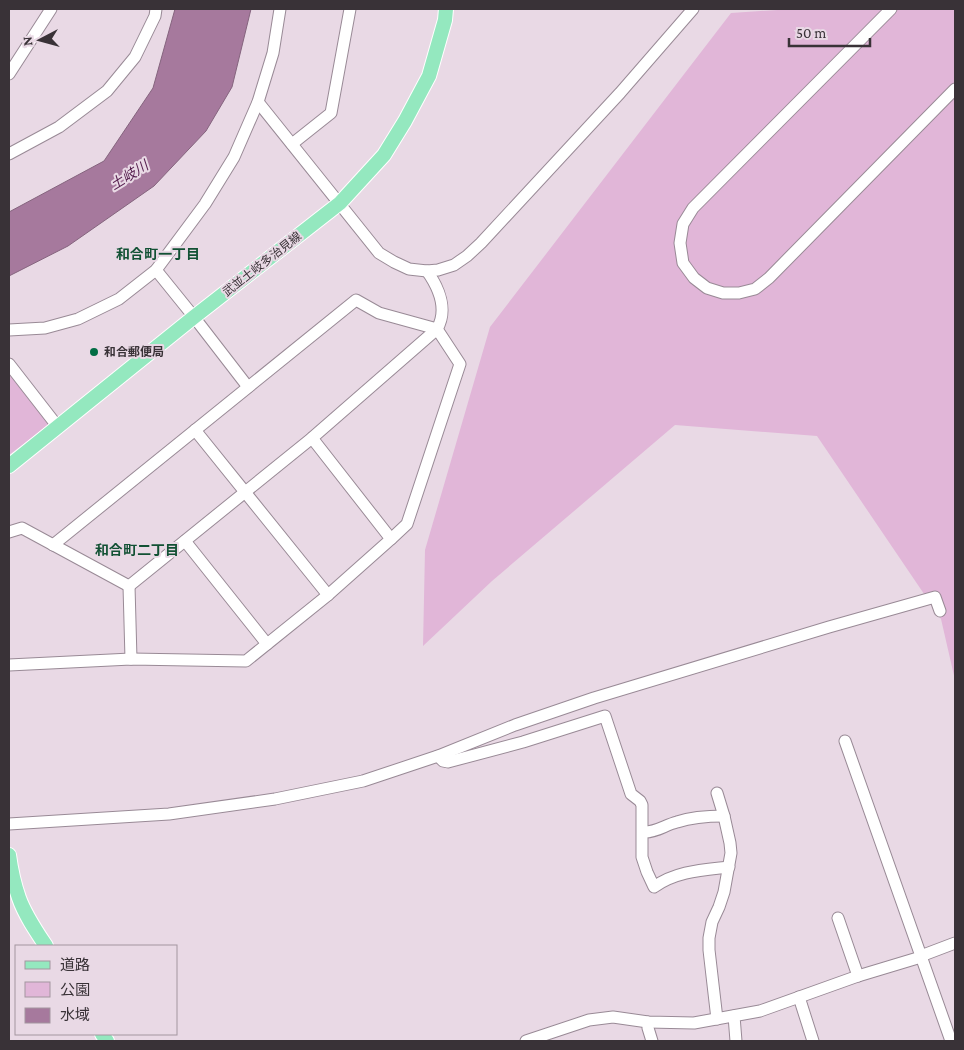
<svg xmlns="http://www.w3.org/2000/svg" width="964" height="1050" viewBox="0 0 964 1050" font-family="'Crimson Pro','Noto Sans JP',serif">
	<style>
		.green { fill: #e1b6d8 }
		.water { fill: #a6799d; stroke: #85647e }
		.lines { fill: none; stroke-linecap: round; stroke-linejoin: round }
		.minor-casing { stroke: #998a96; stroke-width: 13 }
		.major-casing { stroke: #fff; stroke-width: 16 }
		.minor { stroke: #fff; stroke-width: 11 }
		.major { stroke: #94e8bf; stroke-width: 14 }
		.poi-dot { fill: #026d44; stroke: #e9d9e5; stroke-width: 2 }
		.labels { text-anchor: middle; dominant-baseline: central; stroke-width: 4; stroke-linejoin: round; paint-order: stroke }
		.street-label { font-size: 12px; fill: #393237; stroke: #e9d9e5 }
		.poi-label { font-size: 12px; font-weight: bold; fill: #393237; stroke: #e9d9e5; text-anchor: start }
		.water-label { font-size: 14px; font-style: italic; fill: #551e4e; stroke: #e9d9e5 }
		.neighbourhood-label { font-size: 14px; font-weight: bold; fill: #125134; stroke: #e9d9e5 }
	</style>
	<rect width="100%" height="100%" fill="#e9d9e5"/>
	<g class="green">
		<path d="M793 9H955V680L941 619 817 436 675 425 492 581 423 646 425 550 490 327 731 13Z"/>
		<path d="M9 374 49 425 9 455Z"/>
	</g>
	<path class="water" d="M175 9H251L232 87 206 131 154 186 68 246 9 276V212L104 161 153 88Z"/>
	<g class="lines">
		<g class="minor-casing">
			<g id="minor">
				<path d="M891 9 693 208 683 224 680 243 683 263 694 278 707 288 723 293H739L755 289 769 278 955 89"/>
				<path d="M9 74 51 9"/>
				<path d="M258 102 379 253 394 262 409 269 427 271 438 270 454 265 467 256 481 243 620 93 693 9"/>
				<path d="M292 144 331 113 350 9"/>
				<path d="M9 154 59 127 107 91 135 57 155 16 156 9"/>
				<path d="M156 270 194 317 248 387"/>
				<path d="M9 330 45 328 78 319 119 299 156 270 205 204 234 157 258 102 273 53 280 9"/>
				<path d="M9 364 58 427"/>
				<path d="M195 430 328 595"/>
				<path d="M9 532 22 528 129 586"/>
				<path d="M185 541 267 644"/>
				<path d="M53 545 356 300 379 313 437 329 460 364 407 524 391 539"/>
				<path d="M129 586 312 438 437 329C448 310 439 288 427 271"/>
				<path d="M129 586 131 659"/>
				<path d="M9 665 131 659 246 661 328 595 391 539 312 438"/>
				<path d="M845 741 951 1041"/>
				<path d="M438 756 443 761 448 762 523 742 605 716 631 794 640 801 642 805V857L647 872 654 887C676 871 703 870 729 867"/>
				<path d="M9 824 169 814 275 799 363 781 438 756 515 725 594 698 829 627 935 597 940 611"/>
				<path d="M643 832C655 833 665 825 677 822 692 817 709 816 724 816"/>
				<path d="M838 918 858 976"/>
				<path d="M799 997 813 1041"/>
				<path d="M734 1016 736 1041"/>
				<path d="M717 1019 709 950V938L712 922 719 907 724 892 731 853 730 843 724 816 717 793"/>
				<path d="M648 1022V1028L652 1041"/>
				<path d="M526 1041 589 1020 613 1017 648 1022 694 1023 760 1011 858 976 921 957 926 954 955 943"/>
			</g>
		</g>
		<g class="major-casing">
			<g id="major">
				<path d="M9 466 194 317 340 203 384 155 405 121 429 76 445 20 446 9"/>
				<path d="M9 855C11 870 14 884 19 898 25 915 36 931 46 946"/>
				<path d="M102 1034 107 1041"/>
			</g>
		</g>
		<use href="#minor" class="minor"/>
		<use href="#major" class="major"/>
	</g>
	<circle class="poi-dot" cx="94" cy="352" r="5"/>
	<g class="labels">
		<g class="street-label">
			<text transform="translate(262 264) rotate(-38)">武並土岐多治見線</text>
		</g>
		<g class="poi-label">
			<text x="104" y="352">和合郵便局</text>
		</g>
		<g class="water-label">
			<text transform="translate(129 175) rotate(-32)">土岐川</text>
		</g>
		<g class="neighbourhood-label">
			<text x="158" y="254">和合町一丁目</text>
			<text x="137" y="550">和合町二丁目</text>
		</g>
	</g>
	<rect width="964" height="1050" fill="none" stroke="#393237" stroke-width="20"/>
	<rect x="15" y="945" width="162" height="90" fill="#e9d9e5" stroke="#a3969f"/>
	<rect x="25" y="961" width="25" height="8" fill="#94e8bf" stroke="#a3969f"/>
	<text x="60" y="970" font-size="15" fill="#393237">道路</text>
	<rect x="25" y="982" width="25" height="15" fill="#e1b6d8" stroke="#a3969f"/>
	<text x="60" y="995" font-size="15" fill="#393237">公園</text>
	<rect x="25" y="1008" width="25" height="15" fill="#a6799d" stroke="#a3969f"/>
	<text x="60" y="1020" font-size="15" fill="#393237">水域</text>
	<g transform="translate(40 40) rotate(264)" stroke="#e9d9e5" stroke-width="4" paint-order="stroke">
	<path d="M0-4L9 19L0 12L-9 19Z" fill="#393237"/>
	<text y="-8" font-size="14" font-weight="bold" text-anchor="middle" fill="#393237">N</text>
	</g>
	<path d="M789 38v8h81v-8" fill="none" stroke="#393237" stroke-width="2.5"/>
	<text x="796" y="38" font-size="15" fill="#393237" stroke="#e9d9e5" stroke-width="4" paint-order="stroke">50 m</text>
</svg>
